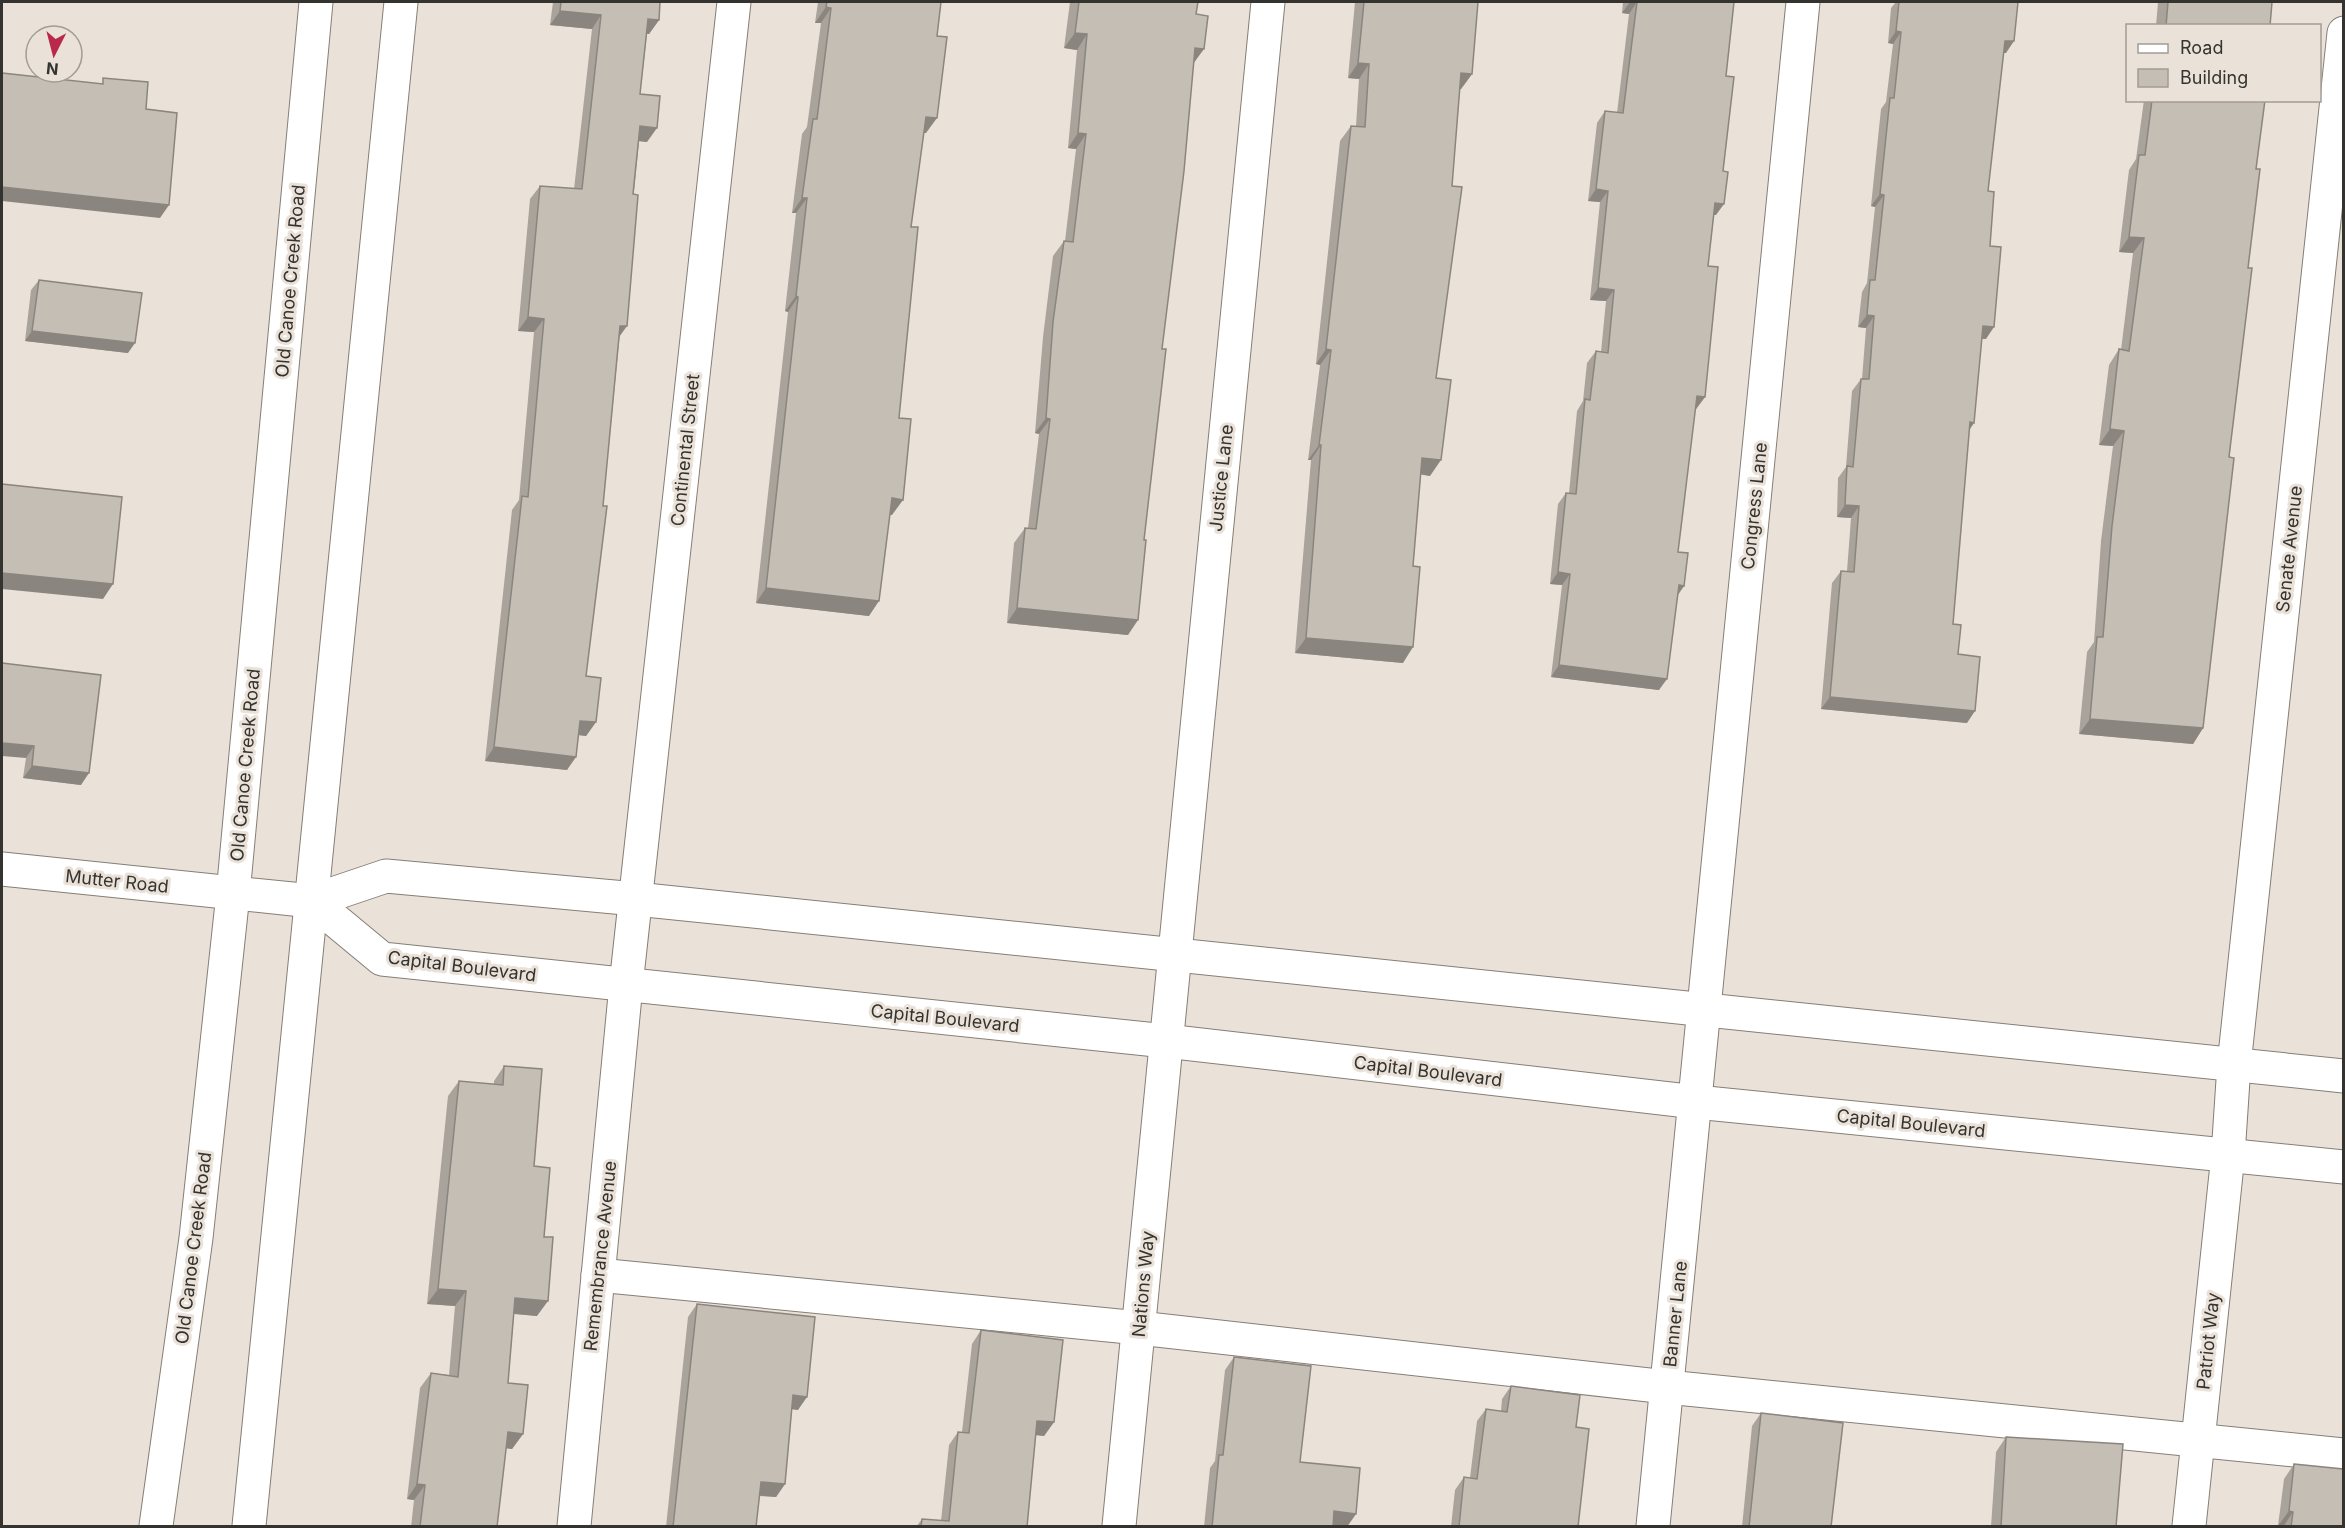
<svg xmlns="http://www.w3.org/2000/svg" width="2345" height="1528" viewBox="0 0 2345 1528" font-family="Inter,sans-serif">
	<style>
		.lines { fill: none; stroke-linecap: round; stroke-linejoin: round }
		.street-casing { stroke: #857e76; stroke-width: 35 }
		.secondary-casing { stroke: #857e76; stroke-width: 35 }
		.street { stroke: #fff; stroke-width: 33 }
		.secondary { stroke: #fff; stroke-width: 33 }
		.wall { fill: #a9a39c }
		.shaded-wall { fill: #8a857f }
		.building { fill: #c5beb5; stroke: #8a857f; stroke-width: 1.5 }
		.labels { text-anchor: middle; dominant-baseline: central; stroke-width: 6; stroke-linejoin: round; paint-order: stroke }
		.street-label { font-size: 18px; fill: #35332f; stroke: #eae2d9 }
	</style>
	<rect width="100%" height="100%" fill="#eae2d9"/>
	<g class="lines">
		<g class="street-casing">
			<g id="street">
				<path d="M2 869 312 901 386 876 636 899 2344 1076"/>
				<path d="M312 901 382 959 1166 1041 1696 1102 2344 1167"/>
				<path d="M598 1275 1139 1328 1667 1387 2344 1455"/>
				<path d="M574 1526 626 985 734 2"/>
				<path d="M1119 1526 1268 2"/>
				<path d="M1653 1526 1803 2"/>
				<path d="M2189 1526 2228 1155 2234 1065 2344 33"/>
			</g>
		</g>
		<g class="secondary-casing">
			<g id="secondary">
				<path d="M156 1526 196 1238 233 894 316 2"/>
				<path d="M249 1526 401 2"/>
			</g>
		</g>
		<use href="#street" class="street"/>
		<use href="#secondary" class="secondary"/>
	</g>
	<g class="wall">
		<path d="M553 2H660L659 20 649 34H647L640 94 647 142 639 141 586 676 596 722 586 736 579 735 567 770 485 761 512 510 519 500 534 332 518 331 530 199 540 186 574 189 592 29 550 25Z"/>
		<path d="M818 2H941L926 133H924L911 227 892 515 890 514 869 616 756 603 788 312 785 311 796 213H792L802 134 807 127 821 23H815Z"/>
		<path d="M1070 2H1198L1196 14 1194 63 1128 635 1007 623 1014 543 1025 528H1028L1039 434 1035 433 1043 337 1053 256 1064 241H1065L1076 149 1068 148 1077 50 1064 48Z"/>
		<path d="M1355 2H1478L1472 74 1461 89H1460L1436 378 1430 476 1421 474 1403 663 1295 653 1311 460H1308L1320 365 1316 364 1340 141 1351 126H1356L1359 79 1348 78Z"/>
		<path d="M1623 2H1734L1726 76 1716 215H1714L1708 266 1705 397 1696 409 1695 408 1678 552 1684 586 1678 595 1659 690 1551 677 1562 585 1550 584 1558 504 1566 493H1569L1577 411 1583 401 1587 363 1596 351 1601 352 1606 301 1590 300 1600 202 1588 201 1597 123 1605 111 1617 113 1629 14 1622 13Z"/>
		<path d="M1896 2H2018L2006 53H2003L1988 191 1990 246 1986 339H1982L1969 430 1953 624 1958 654 1967 723 1821 709 1832 583 1841 571H1847L1851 518 1837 517 1838 478 1846 467 1852 391 1861 379H1862L1866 328 1858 327 1862 292 1867 283 1875 207 1871 206 1881 109 1886 102 1893 44 1888 43 1891 8Z"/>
		<path d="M2158 2H2272L2270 26H2156Z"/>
		<path d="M2144 100H2265L2256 169 2248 268 2203 728 2193 744 2079 734 2087 652 2094 642 2101 541 2113 446 2099 445 2109 365 2119 349 2121 350 2133 253 2119 252 2129 170 2136 159Z"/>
		<path d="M39 280 128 353 25 341 31 290Z"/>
		<path d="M2 663 81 785 23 778 26 758Z"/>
		<path d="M504 1066 534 1166 537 1316 514 1314 508 1383 523 1434 512 1449 506 1448 497 1527H411L414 1500 407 1499 420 1388 431 1373 449 1375 455 1306 427 1304 448 1096 459 1081 494 1084V1081Z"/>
		<path d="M697 1304 798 1410 792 1409 785 1484 776 1497 759 1496 756 1527H666L688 1317Z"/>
		<path d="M981 1330 1054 1422 1044 1436 1035 1435 1027 1527H916L922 1519 941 1521 949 1445 958 1432H962L972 1344Z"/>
		<path d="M1234 1357 1300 1462 1347 1527 1333 1526V1527H1204L1210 1468 1215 1461 1225 1370Z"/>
		<path d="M1511 1386 1576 1427 1578 1527H1451L1455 1490 1464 1477 1470 1478 1477 1421 1486 1409 1501 1411 1502 1399Z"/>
		<path d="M1761 1413 1831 1527H1742L1752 1426Z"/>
		<path d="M2006 1437 2116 1527H1991L1996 1452Z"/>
		<path d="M2294 1464 2343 1527 2278 1526 2284 1479Z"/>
	</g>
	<g class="shaded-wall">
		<path d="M1630 2H1637L1629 14 1622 13Z"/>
		<path d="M826 7 831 8 821 23H815Z"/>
		<path d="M560 11 601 15 592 29 550 25Z"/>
		<path d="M648 19 659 20 649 34 639 33Z"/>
		<path d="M1896 31 1901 32 1893 44 1888 43Z"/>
		<path d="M1075 33 1087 34 1077 50 1064 48Z"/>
		<path d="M2005 41H2014L2006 53H1996Z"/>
		<path d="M1195 48 1204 49 1193 64Z"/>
		<path d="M1358 63 1369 64 1359 79 1348 78Z"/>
		<path d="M1461 73 1472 74 1461 89 1450 88Z"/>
		<path d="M926 117 937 118 926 133 916 132Z"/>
		<path d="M640 126 657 128 647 142 630 140Z"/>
		<path d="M1078 133 1086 134 1076 149 1068 148Z"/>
		<path d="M2 187 169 205 160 218 2 201Z"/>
		<path d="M1596 189 1608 191 1600 202 1588 201Z"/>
		<path d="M1880 194 1884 195 1875 207 1871 206Z"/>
		<path d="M802 198H807L796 213H792Z"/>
		<path d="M1715 203 1724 204 1716 215 1707 214Z"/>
		<path d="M2129 237 2144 238 2133 253 2119 252Z"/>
		<path d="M1598 288 1614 290 1606 301 1590 300Z"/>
		<path d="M796 296 798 297 788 312 785 311Z"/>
		<path d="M1867 315 1874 316 1866 328 1858 327Z"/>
		<path d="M528 317 544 319 534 332 518 331Z"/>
		<path d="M620 326H627L617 340Z"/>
		<path d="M1983 326 1994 327 1986 339 1975 338Z"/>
		<path d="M32 331 135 343 128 353 25 341Z"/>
		<path d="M1326 349 1331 350 1320 365 1316 364Z"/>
		<path d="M1697 396 1705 397 1696 409 1689 408Z"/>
		<path d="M1046 418 1050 419 1039 434 1035 433Z"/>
		<path d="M1970 422 1974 423 1966 435Z"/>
		<path d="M2110 429 2124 431 2113 446 2099 445Z"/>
		<path d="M1319 445H1321L1311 460H1308Z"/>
		<path d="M1422 458 1441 460 1430 476 1412 473Z"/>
		<path d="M892 498 903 500 892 515 881 514Z"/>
		<path d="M1845 505 1859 506 1851 518 1837 517Z"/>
		<path d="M1558 572 1570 574 1562 585 1550 584Z"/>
		<path d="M2 573 113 584 103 599 2 589Z"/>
		<path d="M1679 585 1684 586 1676 597Z"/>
		<path d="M766 588 879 601 869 616 756 603Z"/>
		<path d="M1017 608 1138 620 1128 635 1007 623Z"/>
		<path d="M1306 638 1413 647 1403 663 1295 653Z"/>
		<path d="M1559 665 1667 679 1659 690 1551 677Z"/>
		<path d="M1830 697 1975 711 1967 723 1821 709Z"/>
		<path d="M2090 719 2203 728 2193 744 2079 734Z"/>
		<path d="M580 721 596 722 586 736 570 734Z"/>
		<path d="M2 743 34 746 26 758 2 756Z"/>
		<path d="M494 747 576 757 567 770 485 761Z"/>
		<path d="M32 766 89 773 81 785 23 778Z"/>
		<path d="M438 1289 466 1291 455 1306 427 1304Z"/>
		<path d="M515 1298 548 1301 537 1316 504 1313Z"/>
		<path d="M793 1395 807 1397 798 1410 784 1408Z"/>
		<path d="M1037 1421 1054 1422 1044 1436 1028 1434Z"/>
		<path d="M508 1432 523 1434 512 1449 497 1447Z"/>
		<path d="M761 1482 785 1484 776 1497 752 1495Z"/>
		<path d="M417 1484 425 1485 414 1500 407 1499Z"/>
		<path d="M1334 1511 1356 1514 1347 1527 1325 1525Z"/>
		<path d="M2289 1511 2293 1512 2283 1527 2278 1526Z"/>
	</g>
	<g class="building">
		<path d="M561 2H660L659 20 648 19 640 94 660 96 657 128 640 126 633 194 638 195 627 326H620L603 506H607L586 676 601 678 596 722 580 721 576 757 494 747 522 496 528 497 544 319 528 317 540 186 582 189 601 15 560 11Z"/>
		<path d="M827 2H941L937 36 947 37 937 118 926 117 911 227H918L899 418 911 419 903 500 892 498 879 601 766 588 798 297 796 296 807 198H802L813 119H817L831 8 826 7Z"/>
		<path d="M1079 2H1198L1196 14 1208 16 1204 49 1195 48 1184 171 1162 349H1166L1144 540H1146L1138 620 1017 608 1025 528 1036 529 1050 419 1046 418 1053 322 1064 241 1073 242 1086 134 1078 133 1087 34 1075 33Z"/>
		<path d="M1364 2H1478L1472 74 1461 73 1452 186 1462 187 1436 378 1451 380 1441 460 1422 458 1413 566 1420 567 1413 647 1306 638 1321 445H1319L1331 350 1326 349 1351 126 1365 127 1369 64 1358 63Z"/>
		<path d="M1630 2H1734L1726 76 1734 77 1723 171 1728 172 1724 204 1715 203 1708 266 1718 267 1705 397 1697 396 1678 552 1688 553 1684 586 1679 585 1667 679 1559 665 1570 574 1558 572 1566 493 1576 494 1585 399 1590 400 1596 351 1608 353 1614 290 1598 288 1608 191 1596 189 1605 111 1623 113 1637 2Z"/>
		<path d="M1899 2H2018L2014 41H2005L1988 191 1994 192 1990 246 2001 247 1994 327 1983 326 1974 423 1970 422 1953 624 1961 625 1958 654 1980 657 1975 711 1830 697 1841 571 1854 572 1859 506 1845 505 1847 466 1853 467 1861 379H1869L1874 316 1867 315 1870 280H1875L1884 195 1880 194 1890 98H1894L1901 32 1896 31Z"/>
		<path d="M2168 2H2272L2270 26H2166Z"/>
		<path d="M2 73 103 84V78L148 82 146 109 177 113 169 205 2 187Z"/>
		<path d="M2152 100H2265L2256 169H2260L2248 268H2252L2229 457 2234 458 2203 728 2090 719 2097 637H2103L2112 526 2124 431 2110 429 2119 349 2129 351 2144 238 2129 237 2139 155H2145Z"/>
		<path d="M39 280 142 293 135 343 32 331Z"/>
		<path d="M2 484 122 497 113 584 2 573Z"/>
		<path d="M2 663 101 675 89 773 32 766 34 746 2 743Z"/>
		<path d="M504 1066 542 1069 534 1166 550 1168 544 1237H553L548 1301 515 1298 508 1383 528 1385 523 1434 508 1432 497 1527H420L425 1485 417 1484 431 1373 458 1377 466 1291 438 1289 459 1081 503 1085Z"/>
		<path d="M697 1304 815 1317 807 1397 793 1395 785 1484 761 1482 756 1527H673Z"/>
		<path d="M981 1330 1063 1340 1054 1422 1037 1421 1027 1527H921L922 1519 949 1521 958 1432 969 1433Z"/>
		<path d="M1234 1357 1311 1366 1300 1462 1360 1468 1356 1514 1334 1511 1333 1527H1212L1219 1455H1223Z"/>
		<path d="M1511 1386 1580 1395 1576 1427 1589 1429 1578 1527H1459L1464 1477 1477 1479 1486 1409 1507 1412Z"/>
		<path d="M1761 1413 1843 1423 1831 1527H1749Z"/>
		<path d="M2006 1437 2123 1444 2116 1527H2001Z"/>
		<path d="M2294 1464 2343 1469V1527H2291L2293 1512 2289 1511Z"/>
	</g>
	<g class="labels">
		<g class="street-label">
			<text transform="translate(290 281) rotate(-85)">Old Canoe Creek Road</text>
			<text transform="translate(685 450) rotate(-84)">Continental Street</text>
			<text transform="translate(1221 478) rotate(-84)">Justice Lane</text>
			<text transform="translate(1754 506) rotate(-84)">Congress Lane</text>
			<text transform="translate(2289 549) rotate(-84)">Senate Avenue</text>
			<text transform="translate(245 765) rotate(-85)">Old Canoe Creek Road</text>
			<text transform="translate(117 881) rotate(6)">Mutter Road</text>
			<text transform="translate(462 966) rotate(7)">Capital Boulevard</text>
			<text transform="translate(945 1018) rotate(6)">Capital Boulevard</text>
			<text transform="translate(1428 1071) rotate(7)">Capital Boulevard</text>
			<text transform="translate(1911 1123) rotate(6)">Capital Boulevard</text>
			<text transform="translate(193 1248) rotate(-83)">Old Canoe Creek Road</text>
			<text transform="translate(600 1256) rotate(-84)">Remembrance Avenue</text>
			<text transform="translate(1143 1284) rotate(-85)">Nations Way</text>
			<text transform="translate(1675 1314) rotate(-84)">Banner Lane</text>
			<text transform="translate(2208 1341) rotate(-84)">Patriot Way</text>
		</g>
	</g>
	<rect width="2345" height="1528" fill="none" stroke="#35332f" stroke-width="6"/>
	<rect x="2126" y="24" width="195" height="78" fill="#eae2d9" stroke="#a29c95" stroke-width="1.5"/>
	<rect x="2138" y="44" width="30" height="9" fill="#ffffff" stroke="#a29c95" stroke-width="1.5"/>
	<text x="2180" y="54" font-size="18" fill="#35332f">Road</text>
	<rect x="2138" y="69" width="30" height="18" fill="#c5beb5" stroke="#a29c95" stroke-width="1.5"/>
	<text x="2180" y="84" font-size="18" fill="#35332f">Building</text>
	<g transform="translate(54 54) rotate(186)"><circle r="28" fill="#eae2d9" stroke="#a29c95" stroke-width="1.5"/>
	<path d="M0-4.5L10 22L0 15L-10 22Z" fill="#ba2949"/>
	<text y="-9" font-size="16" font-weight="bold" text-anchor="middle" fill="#35332f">N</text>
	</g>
</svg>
